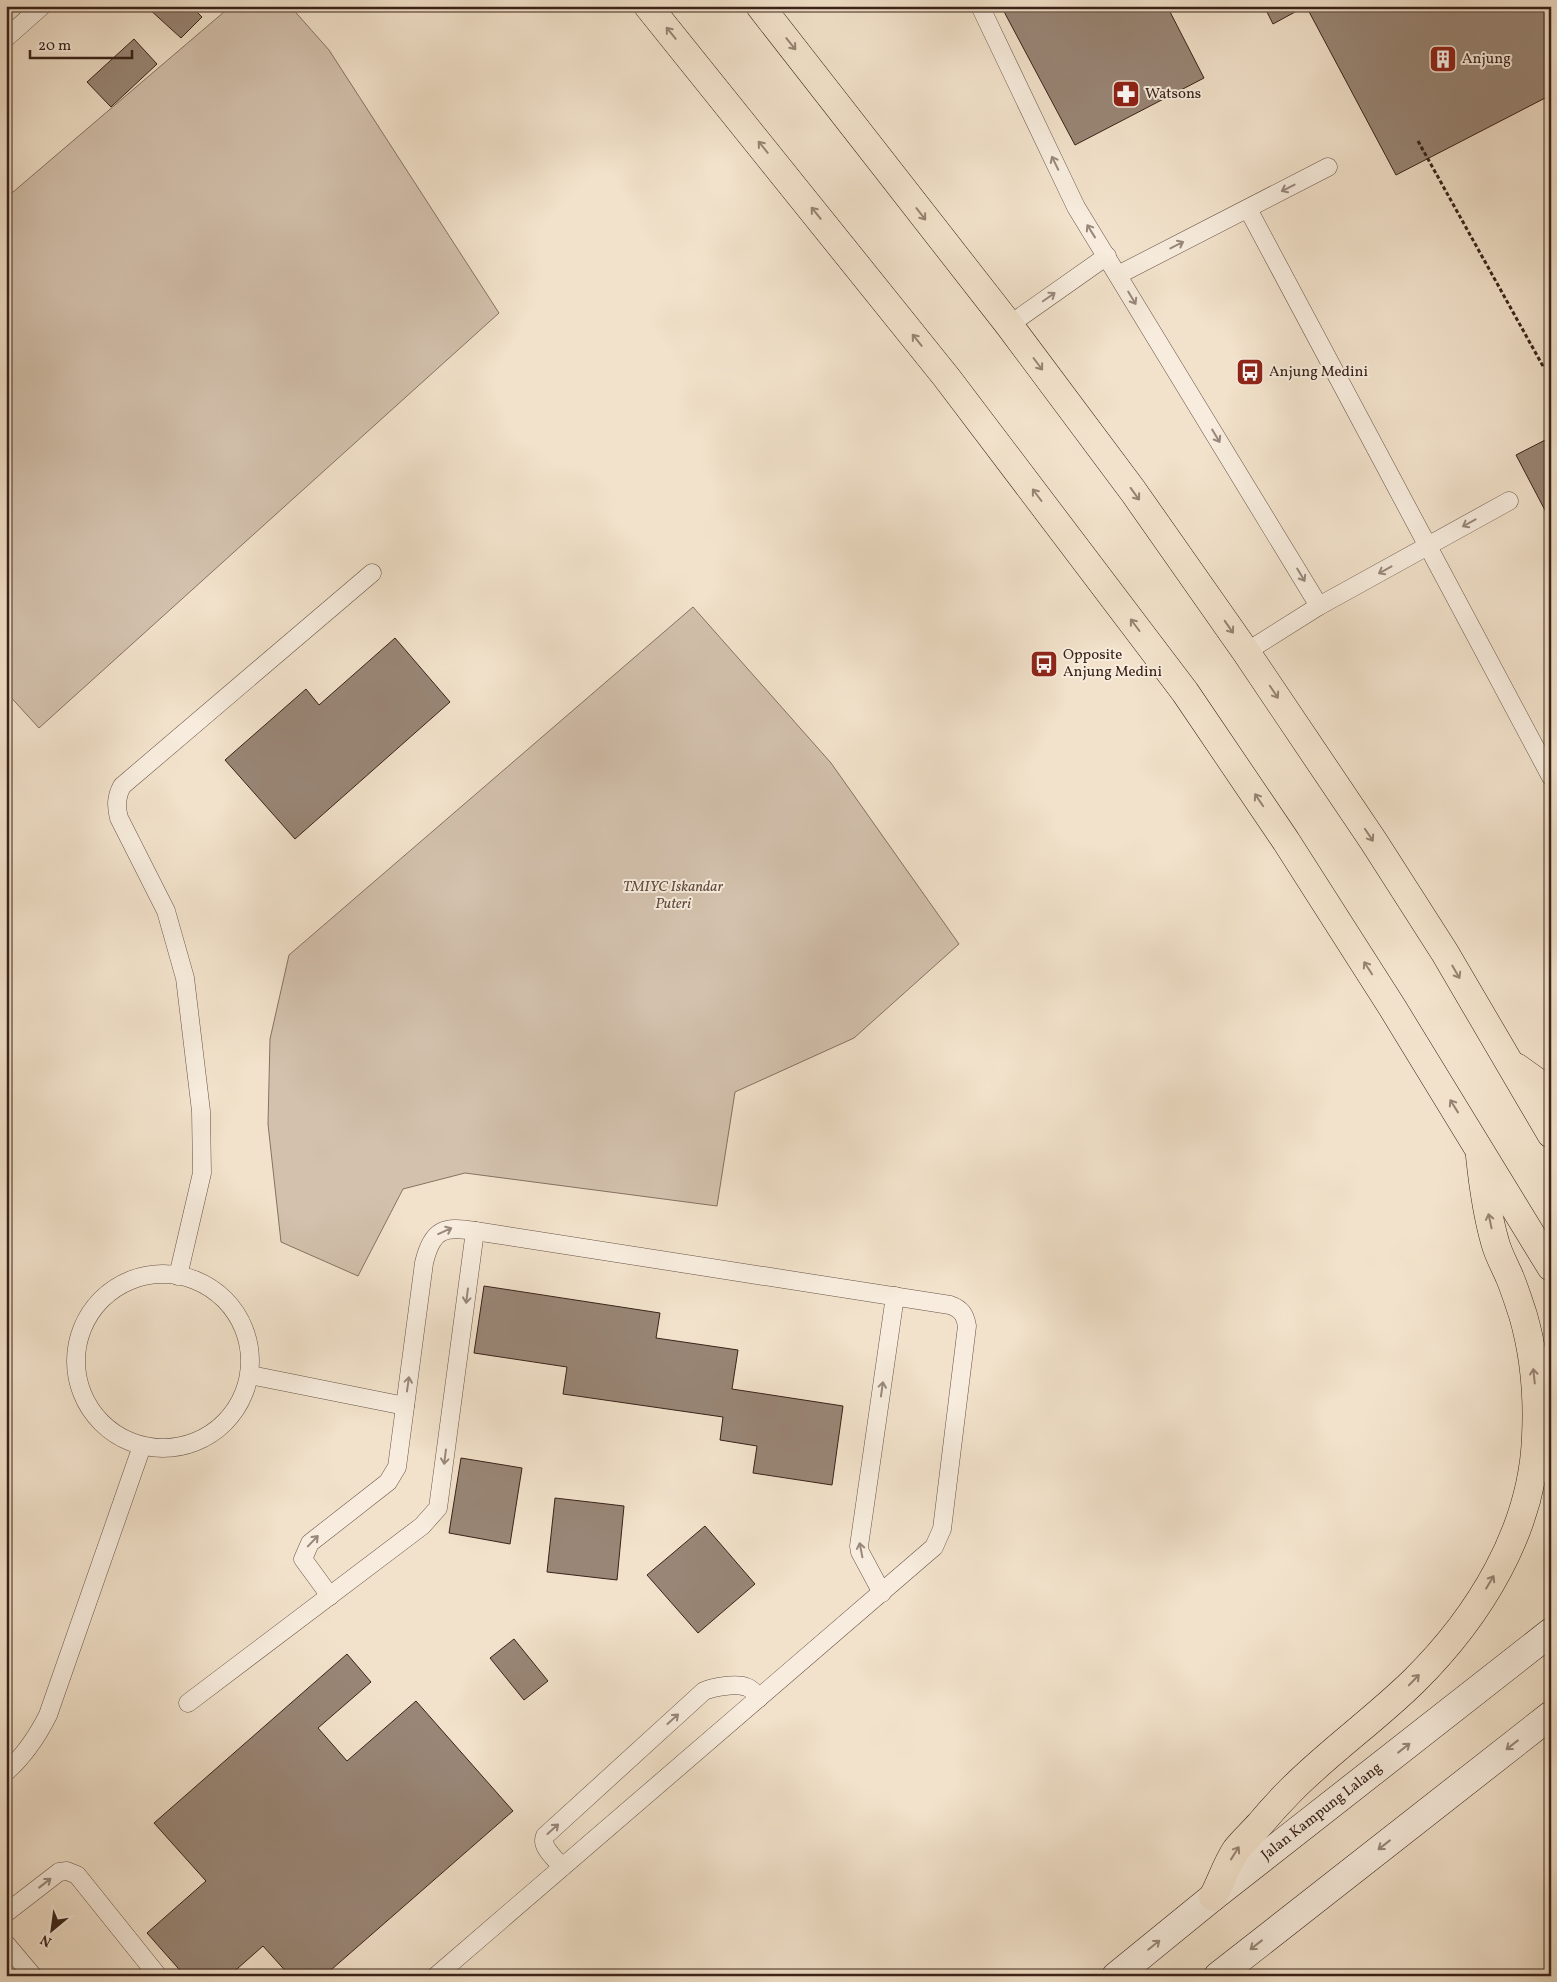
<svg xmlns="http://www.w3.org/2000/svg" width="1557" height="1982" viewBox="0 0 1557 1982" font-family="Vollkorn,serif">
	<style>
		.green { fill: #d3c1ad; stroke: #867263 }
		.building { fill: #998676; stroke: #392219 }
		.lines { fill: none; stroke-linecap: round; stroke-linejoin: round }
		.lane-casing { stroke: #675246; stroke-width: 19 }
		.secondary-casing { stroke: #392219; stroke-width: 29 }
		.highway-casing { stroke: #392219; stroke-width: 29 }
		.path { stroke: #392219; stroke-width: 3; stroke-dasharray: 4 2.5; stroke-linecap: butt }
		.lane { stroke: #f7ecdd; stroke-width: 18 }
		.secondary { stroke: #f7ecdd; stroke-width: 28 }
		.highway { stroke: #f2e2cb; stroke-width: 28 }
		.oneway { stroke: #968272 }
		.oneway2 { stroke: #98877b }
		.labels { text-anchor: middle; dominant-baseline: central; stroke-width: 4; stroke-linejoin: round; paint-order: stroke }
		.poi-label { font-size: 15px; fill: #392219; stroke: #f7ecdd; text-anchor: start }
		.park-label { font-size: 15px; font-style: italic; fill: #604a3e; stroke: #f7ecdd }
		.street-label { font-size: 15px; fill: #392219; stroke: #f7ecdd }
	</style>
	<rect width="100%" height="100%" fill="#f2e2cb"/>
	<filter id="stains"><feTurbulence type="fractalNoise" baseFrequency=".004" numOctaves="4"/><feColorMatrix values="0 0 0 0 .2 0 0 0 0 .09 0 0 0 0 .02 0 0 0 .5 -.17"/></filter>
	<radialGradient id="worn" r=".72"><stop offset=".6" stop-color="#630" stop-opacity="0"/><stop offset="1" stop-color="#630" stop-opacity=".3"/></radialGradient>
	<g class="green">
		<path d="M231 6H290L329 50 499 313 39 728 6 692V198Z"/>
		<path d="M693 607 831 763 959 944 854 1038 735 1092 717 1206 465 1173 403 1189 358 1276 281 1242 268 1124 270 1039 289 955Z"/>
	</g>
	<g class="building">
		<path d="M150 6H191L202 17 181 38 148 8Z"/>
		<path d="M1001 6H1167L1204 78 1075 145Z"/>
		<path d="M1264 6H1551V95L1396 175 1306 6 1273 24Z"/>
		<path d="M134 39 157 64 111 107 87 82Z"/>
		<path d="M1551 437V515L1548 516 1516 455Z"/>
		<path d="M395 638 450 702 295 839 225 760 306 689 319 705Z"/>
		<path d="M484 1286 660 1313 656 1338 738 1350 732 1389 843 1406 832 1485 753 1473 757 1446 720 1440 723 1417 563 1394 567 1367 474 1353Z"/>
		<path d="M461 1458 522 1468 510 1544 449 1533Z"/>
		<path d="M555 1498 624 1506 617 1580 547 1572Z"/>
		<path d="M705 1526 755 1584 698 1633 647 1575Z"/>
		<path d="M514 1639 548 1681 524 1700 490 1658Z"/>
		<path d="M347 1654 371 1682 318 1728 347 1761 416 1701 513 1811 324 1976H290L263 1946 229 1976H185L147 1933 206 1881 154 1823Z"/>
	</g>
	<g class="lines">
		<g class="lane-casing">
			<g id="lane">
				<path d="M980 6 1076 207 1319 606"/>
				<path d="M6 38 42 6"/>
				<path d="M1248 209 1551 777"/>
				<path d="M1118 275 1328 167"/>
				<path d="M1009 325 1107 256"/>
				<path d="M1246 652 1319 606 1509 501"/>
				<circle cx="163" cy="1361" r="87"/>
				<path d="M178 1276 202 1173 201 1111 185 978 166 911 119 818C116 806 116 797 122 786L372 573"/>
				<path d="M250 1375 405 1406"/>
				<path d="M882 1593 860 1552 859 1546 895 1296"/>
				<path d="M330 1596 303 1559 310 1543 388 1482 397 1467 424 1263C432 1229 444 1226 475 1231L950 1305C961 1309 965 1314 967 1326L942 1529 934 1547 436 1976"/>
				<path d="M188 1703 422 1526 438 1508 475 1231"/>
				<path d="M6 1772C24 1756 37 1737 48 1715L142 1446"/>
				<path d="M562 1867C556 1859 540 1847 545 1836L704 1691C714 1687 736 1683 746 1687 752 1688 755 1694 759 1698"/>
				<path d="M6 1913 59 1872 67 1871 77 1875 158 1976"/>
				<path d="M6 1944 33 1976"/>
			</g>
		</g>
		<g class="secondary-casing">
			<g id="secondary">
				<path d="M1116 1976 1213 1897 1551 1632"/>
				<path d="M1218 1976 1551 1715"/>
			</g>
		</g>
		<g class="highway-casing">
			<g id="highway">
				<path d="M648 6 947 378 1185 692 1286 841 1392 1007 1551 1267"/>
				<path d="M760 6 1009 325 1133 491 1246 652 1374 842 1445 953 1551 1134"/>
				<path d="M1516 1067 1551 1092"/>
				<path d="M1213 1897C1221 1882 1227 1863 1236 1850 1243 1841 1252 1833 1260 1824 1270 1812 1281 1800 1292 1789 1330 1751 1374 1720 1413 1682 1479 1617 1533 1530 1536 1436 1538 1396 1534 1353 1523 1315 1519 1303 1515 1290 1510 1278 1505 1266 1498 1254 1495 1242 1487 1214 1483 1185 1480 1156"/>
			</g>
		</g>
		<path class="path" d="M1418 141 1544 368"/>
		<use href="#lane" class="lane"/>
		<use href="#secondary" class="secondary"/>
		<use href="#highway" class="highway"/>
	</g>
	<defs><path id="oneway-shaft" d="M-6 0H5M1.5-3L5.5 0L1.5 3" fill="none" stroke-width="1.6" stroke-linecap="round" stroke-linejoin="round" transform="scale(1.25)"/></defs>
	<g class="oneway">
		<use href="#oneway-shaft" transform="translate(671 33) rotate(-129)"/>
		<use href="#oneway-shaft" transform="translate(791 44) rotate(51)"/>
		<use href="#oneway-shaft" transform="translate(763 147) rotate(-129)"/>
		<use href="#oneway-shaft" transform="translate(816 213) rotate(-129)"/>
		<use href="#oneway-shaft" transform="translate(921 214) rotate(52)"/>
		<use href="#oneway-shaft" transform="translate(917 340) rotate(-129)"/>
		<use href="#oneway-shaft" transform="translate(1038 364) rotate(53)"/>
		<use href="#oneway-shaft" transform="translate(1135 494) rotate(54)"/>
		<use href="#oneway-shaft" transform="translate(1037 495) rotate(-127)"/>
		<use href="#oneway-shaft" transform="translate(1135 625) rotate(-127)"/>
		<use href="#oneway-shaft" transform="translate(1229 627) rotate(55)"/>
		<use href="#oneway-shaft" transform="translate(1274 692) rotate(56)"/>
		<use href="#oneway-shaft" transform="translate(1259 800) rotate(-124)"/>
		<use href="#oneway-shaft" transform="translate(1369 835) rotate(56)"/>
		<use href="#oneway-shaft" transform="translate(1368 968) rotate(-123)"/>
		<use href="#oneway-shaft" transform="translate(1456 972) rotate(60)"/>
		<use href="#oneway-shaft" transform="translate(1454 1106) rotate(-122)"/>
		<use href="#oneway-shaft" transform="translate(1490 1221) rotate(-102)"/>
		<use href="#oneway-shaft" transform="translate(1534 1376) rotate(-96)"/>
		<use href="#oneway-shaft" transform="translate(1490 1582) rotate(-59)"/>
		<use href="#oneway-shaft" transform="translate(1414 1680) rotate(-46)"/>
		<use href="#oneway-shaft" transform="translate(1235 1853) rotate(-58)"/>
	</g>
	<g class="oneway2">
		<use href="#oneway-shaft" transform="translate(1055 163) rotate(-116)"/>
		<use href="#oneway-shaft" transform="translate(1288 188) rotate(153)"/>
		<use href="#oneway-shaft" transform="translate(1091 231) rotate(-122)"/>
		<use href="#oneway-shaft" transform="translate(1177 245) rotate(-27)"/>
		<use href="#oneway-shaft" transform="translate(1049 297) rotate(-35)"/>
		<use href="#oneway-shaft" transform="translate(1132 298) rotate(59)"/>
		<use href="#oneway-shaft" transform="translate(1216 436) rotate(59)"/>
		<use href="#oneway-shaft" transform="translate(1469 523) rotate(151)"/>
		<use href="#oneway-shaft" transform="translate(1385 570) rotate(151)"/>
		<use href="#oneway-shaft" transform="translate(1301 575) rotate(59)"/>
		<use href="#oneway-shaft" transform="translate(445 1231) rotate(-24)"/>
		<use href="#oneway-shaft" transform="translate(467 1296) rotate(97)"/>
		<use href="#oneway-shaft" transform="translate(408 1384) rotate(-82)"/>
		<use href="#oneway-shaft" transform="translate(882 1389) rotate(-82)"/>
		<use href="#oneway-shaft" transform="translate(445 1457) rotate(97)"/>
		<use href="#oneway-shaft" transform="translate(313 1541) rotate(-46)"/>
		<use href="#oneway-shaft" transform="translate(861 1550) rotate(-101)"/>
		<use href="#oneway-shaft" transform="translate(673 1719) rotate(-42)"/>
		<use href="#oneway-shaft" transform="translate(1512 1745) rotate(142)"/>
		<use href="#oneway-shaft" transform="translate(1404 1748) rotate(-38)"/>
		<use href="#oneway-shaft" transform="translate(553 1829) rotate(-42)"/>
		<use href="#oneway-shaft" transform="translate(1384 1845) rotate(142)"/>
		<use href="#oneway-shaft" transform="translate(45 1883) rotate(-38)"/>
		<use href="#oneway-shaft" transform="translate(1154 1945) rotate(-39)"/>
		<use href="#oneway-shaft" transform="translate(1256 1945) rotate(142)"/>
	</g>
	<defs>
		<g id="building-square" transform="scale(1.4375)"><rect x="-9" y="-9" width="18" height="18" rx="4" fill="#8f2418" stroke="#f7ecdd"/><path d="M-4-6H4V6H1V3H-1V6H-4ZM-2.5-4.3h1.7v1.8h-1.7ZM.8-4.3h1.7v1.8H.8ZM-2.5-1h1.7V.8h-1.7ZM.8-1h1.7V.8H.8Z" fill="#fff"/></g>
		<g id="pharmacy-square" transform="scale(1.4375)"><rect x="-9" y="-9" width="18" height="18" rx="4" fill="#8f2418" stroke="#f7ecdd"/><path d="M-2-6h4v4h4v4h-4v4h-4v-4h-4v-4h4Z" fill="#fff"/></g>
		<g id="bus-square" transform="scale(1.4375)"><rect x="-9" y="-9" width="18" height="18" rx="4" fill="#8f2418" stroke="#f7ecdd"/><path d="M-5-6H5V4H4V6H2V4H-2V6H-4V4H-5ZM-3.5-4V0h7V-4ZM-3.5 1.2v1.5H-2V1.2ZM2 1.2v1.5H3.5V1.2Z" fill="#fff"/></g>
	</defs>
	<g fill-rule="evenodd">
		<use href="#building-square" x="1443" y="59"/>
		<use href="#pharmacy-square" x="1126" y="94"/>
		<use href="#bus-square" x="1250" y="372"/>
		<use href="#bus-square" x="1044" y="664"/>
	</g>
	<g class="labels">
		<g class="poi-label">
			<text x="1462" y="59">Anjung</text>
			<text x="1145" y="94">Watsons</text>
			<text x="1269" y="372">Anjung Medini</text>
			<text x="1063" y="655">Opposite<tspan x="1063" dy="17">Anjung Medini</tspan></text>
		</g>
		<g class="park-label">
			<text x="673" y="887">TMIYC Iskandar<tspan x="673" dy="17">Puteri</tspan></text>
		</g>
		<g class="street-label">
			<text transform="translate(1322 1812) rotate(-38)">Jalan Kampung Lalang</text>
		</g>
	</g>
	<rect width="1557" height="1982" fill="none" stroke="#f2e2cb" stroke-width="25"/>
	<rect x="8" y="8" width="1542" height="1967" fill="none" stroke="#392219" stroke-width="2.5"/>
	<rect x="12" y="12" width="1532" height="1957" fill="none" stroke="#392219"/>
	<g transform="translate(52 1930) rotate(209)" stroke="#f7ecdd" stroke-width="4" paint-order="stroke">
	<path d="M0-4L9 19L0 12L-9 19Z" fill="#392219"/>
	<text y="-8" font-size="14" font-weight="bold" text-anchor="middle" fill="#392219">N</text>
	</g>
	<path d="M30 50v8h102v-8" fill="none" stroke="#392219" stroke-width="2.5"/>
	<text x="38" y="50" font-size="15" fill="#392219" stroke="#f7ecdd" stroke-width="4" paint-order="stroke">20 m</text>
	<rect width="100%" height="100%" filter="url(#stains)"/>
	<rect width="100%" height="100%" fill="url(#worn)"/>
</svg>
